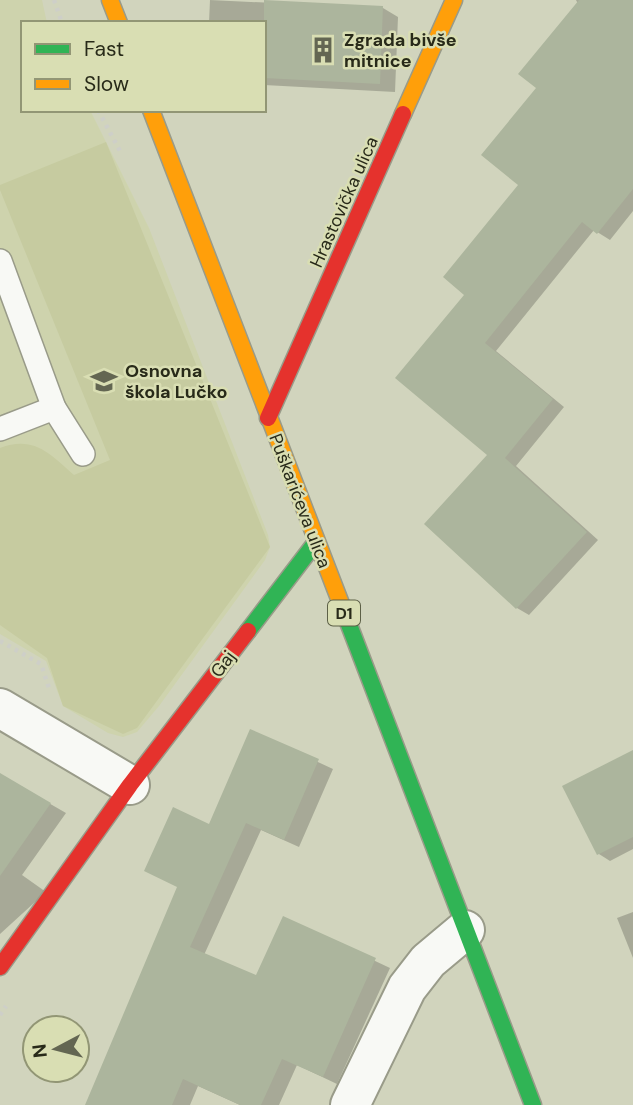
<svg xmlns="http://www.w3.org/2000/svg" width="633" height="1105" viewBox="0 0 633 1105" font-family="'DM Sans',sans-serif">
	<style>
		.built { fill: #ced3ad }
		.green { fill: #c6cba0 }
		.shadow { fill: #0003 }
		.building { fill: #acb59d }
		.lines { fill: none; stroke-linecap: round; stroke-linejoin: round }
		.lane-casing { stroke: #999b89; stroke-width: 26 }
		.street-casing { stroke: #999b89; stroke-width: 42 }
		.fast-casing { stroke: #999b89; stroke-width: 19 }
		.slow-casing { stroke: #999b89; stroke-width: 19 }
		.jam-casing { stroke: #999b89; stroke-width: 19 }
		.path { stroke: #cecfc8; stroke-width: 4.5; stroke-dasharray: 3.5 5; stroke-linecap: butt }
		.lane { stroke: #f8f9f5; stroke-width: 23 }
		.street { stroke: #f8f9f5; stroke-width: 38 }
		.fast { stroke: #30b455; stroke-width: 16 }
		.slow { stroke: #ff9f0a; stroke-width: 16 }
		.jam { stroke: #e5322d; stroke-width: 16 }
		.labels { text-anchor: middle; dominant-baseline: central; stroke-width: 5; stroke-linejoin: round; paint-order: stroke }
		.shield { fill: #d9deb3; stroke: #5d6047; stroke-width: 2 }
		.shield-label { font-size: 16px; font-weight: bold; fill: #282a19 }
		.poi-label { font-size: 18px; font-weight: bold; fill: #282a19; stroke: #d9deb3; text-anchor: start }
		.street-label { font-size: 18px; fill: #282a19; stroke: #d9deb3 }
	</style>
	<rect width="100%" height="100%" fill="#d1d4bd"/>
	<path class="built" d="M0 0H42L47 23H23V110H90L149 228 268 535 270 547 265 560 159 706 137 732 123 737 108 733 63 706 46 661 0 634Z"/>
	<path class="green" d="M106 142 270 547 137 728 123 734 63 706 47 658 0 625V448C34 435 50 454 74 475L110 460 0 190V185Z"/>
	<g class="shadow">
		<path d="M210 0 383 8 398 17 395 92 264 85V23H209Z"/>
		<path d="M576 0H633V211L610 240 594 230 496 351 564 407 516 466 598 540 529 615 517 608 426 524 489 455 466 294 521 185 538 88 578 4Z"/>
		<path d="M251 731 333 769 299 847 261 830 204 955 257 978 284 918 390 968 337 1084 297 1065 279 1105H240L198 1086 190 1105H87Z"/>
		<path d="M633 753V849L610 861 599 854Z"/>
		<path d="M0 775 66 813 22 875 46 892 0 934Z"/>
		<path d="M633 912V958L617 918Z"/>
	</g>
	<g class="building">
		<path d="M264 0 383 6 380 84 264 78Z"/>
		<path d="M579 0H633V189L597 234 582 222 485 343 553 399 505 458 587 532 516 609 424 524 487 455 395 378 464 295 443 277 518 185 481 155 536 88 518 74Z"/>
		<path d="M250 729 319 759 284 840 246 823 190 947 256 975 283 916 376 958 323 1077 282 1059 261 1105H240L183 1079 172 1105H85L177 887 144 871 173 807 209 824Z"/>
		<path d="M633 750V837L597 855 562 786Z"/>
		<path d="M0 773 51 803 0 876Z"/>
	</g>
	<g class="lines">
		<g class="lane-casing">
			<g id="lane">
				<path d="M0 261 54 408 83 454"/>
				<path d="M0 429 54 408"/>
			</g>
		</g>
		<g class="street-casing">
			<g id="street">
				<path d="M0 708 130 785"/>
				<path d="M350 1105 407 988 428 961 465 930"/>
			</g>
		</g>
		<g class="fast-casing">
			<g id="fast">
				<path d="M343 609 533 1105"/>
				<path d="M248 631 316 542"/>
			</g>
		</g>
		<g class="slow-casing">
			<g id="slow">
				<path d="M110 0 119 23"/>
				<path d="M151 110 343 609"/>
				<path d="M403 114 454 0"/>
			</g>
		</g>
		<g class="jam-casing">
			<g id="jam">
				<path d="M268 418 403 114"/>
				<path d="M0 967 130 785 248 631"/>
			</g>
		</g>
		<g class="path">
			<path d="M54 0 62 23"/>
			<path d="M98 110 120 151"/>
			<path d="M0 641 41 664 49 688"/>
			<path d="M0 1015 6 1006"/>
		</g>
		<use href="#lane" class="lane"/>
		<use href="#street" class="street"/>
		<use href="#fast" class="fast"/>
		<use href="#slow" class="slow"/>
		<use href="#jam" class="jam"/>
	</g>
	<defs>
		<g id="building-bare" transform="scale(2.1)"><path d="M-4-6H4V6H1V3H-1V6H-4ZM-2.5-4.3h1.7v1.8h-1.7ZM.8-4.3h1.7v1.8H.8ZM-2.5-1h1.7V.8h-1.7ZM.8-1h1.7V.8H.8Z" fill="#636652" stroke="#d9deb3" stroke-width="2.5" paint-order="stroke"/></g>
		<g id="school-bare" transform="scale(2.1)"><path d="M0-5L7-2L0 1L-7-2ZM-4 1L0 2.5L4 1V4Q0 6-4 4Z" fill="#636652" stroke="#d9deb3" stroke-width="2.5" paint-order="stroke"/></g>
	</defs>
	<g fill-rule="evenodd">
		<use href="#building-bare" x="323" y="50"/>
		<use href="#school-bare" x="104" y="381"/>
	</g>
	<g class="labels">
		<rect class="shield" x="328" y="600.5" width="32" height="25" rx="5"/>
		<g class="shield-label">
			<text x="344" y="613">D1</text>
		</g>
		<g class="poi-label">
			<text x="344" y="40">Zgrada bivše<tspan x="344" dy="21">mitnice</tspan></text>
			<text x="125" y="371">Osnovna<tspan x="125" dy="21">škola Lučko</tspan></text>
		</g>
		<g class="street-label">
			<text transform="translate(344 202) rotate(-66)">Hrastovička ulica</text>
			<text transform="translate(300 501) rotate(69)">Puškarićeva ulica</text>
			<text transform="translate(223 664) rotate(-53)">Gaj</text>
		</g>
	</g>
	<rect x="21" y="21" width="245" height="91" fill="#d9deb3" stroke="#929675" stroke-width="2"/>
	<rect x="35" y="44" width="35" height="10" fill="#30b455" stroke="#929675" stroke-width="2"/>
	<text x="84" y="56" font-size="21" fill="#282a19">Fast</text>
	<rect x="35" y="79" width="35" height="10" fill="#ff9f0a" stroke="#929675" stroke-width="2"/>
	<text x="84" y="91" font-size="21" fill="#282a19">Slow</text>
	<g transform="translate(56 1049) rotate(263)"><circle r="33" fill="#d9deb3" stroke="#929675" stroke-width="2"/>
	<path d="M0-5L12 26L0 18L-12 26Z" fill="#636652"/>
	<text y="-10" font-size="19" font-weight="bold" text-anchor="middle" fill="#282a19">N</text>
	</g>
</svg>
